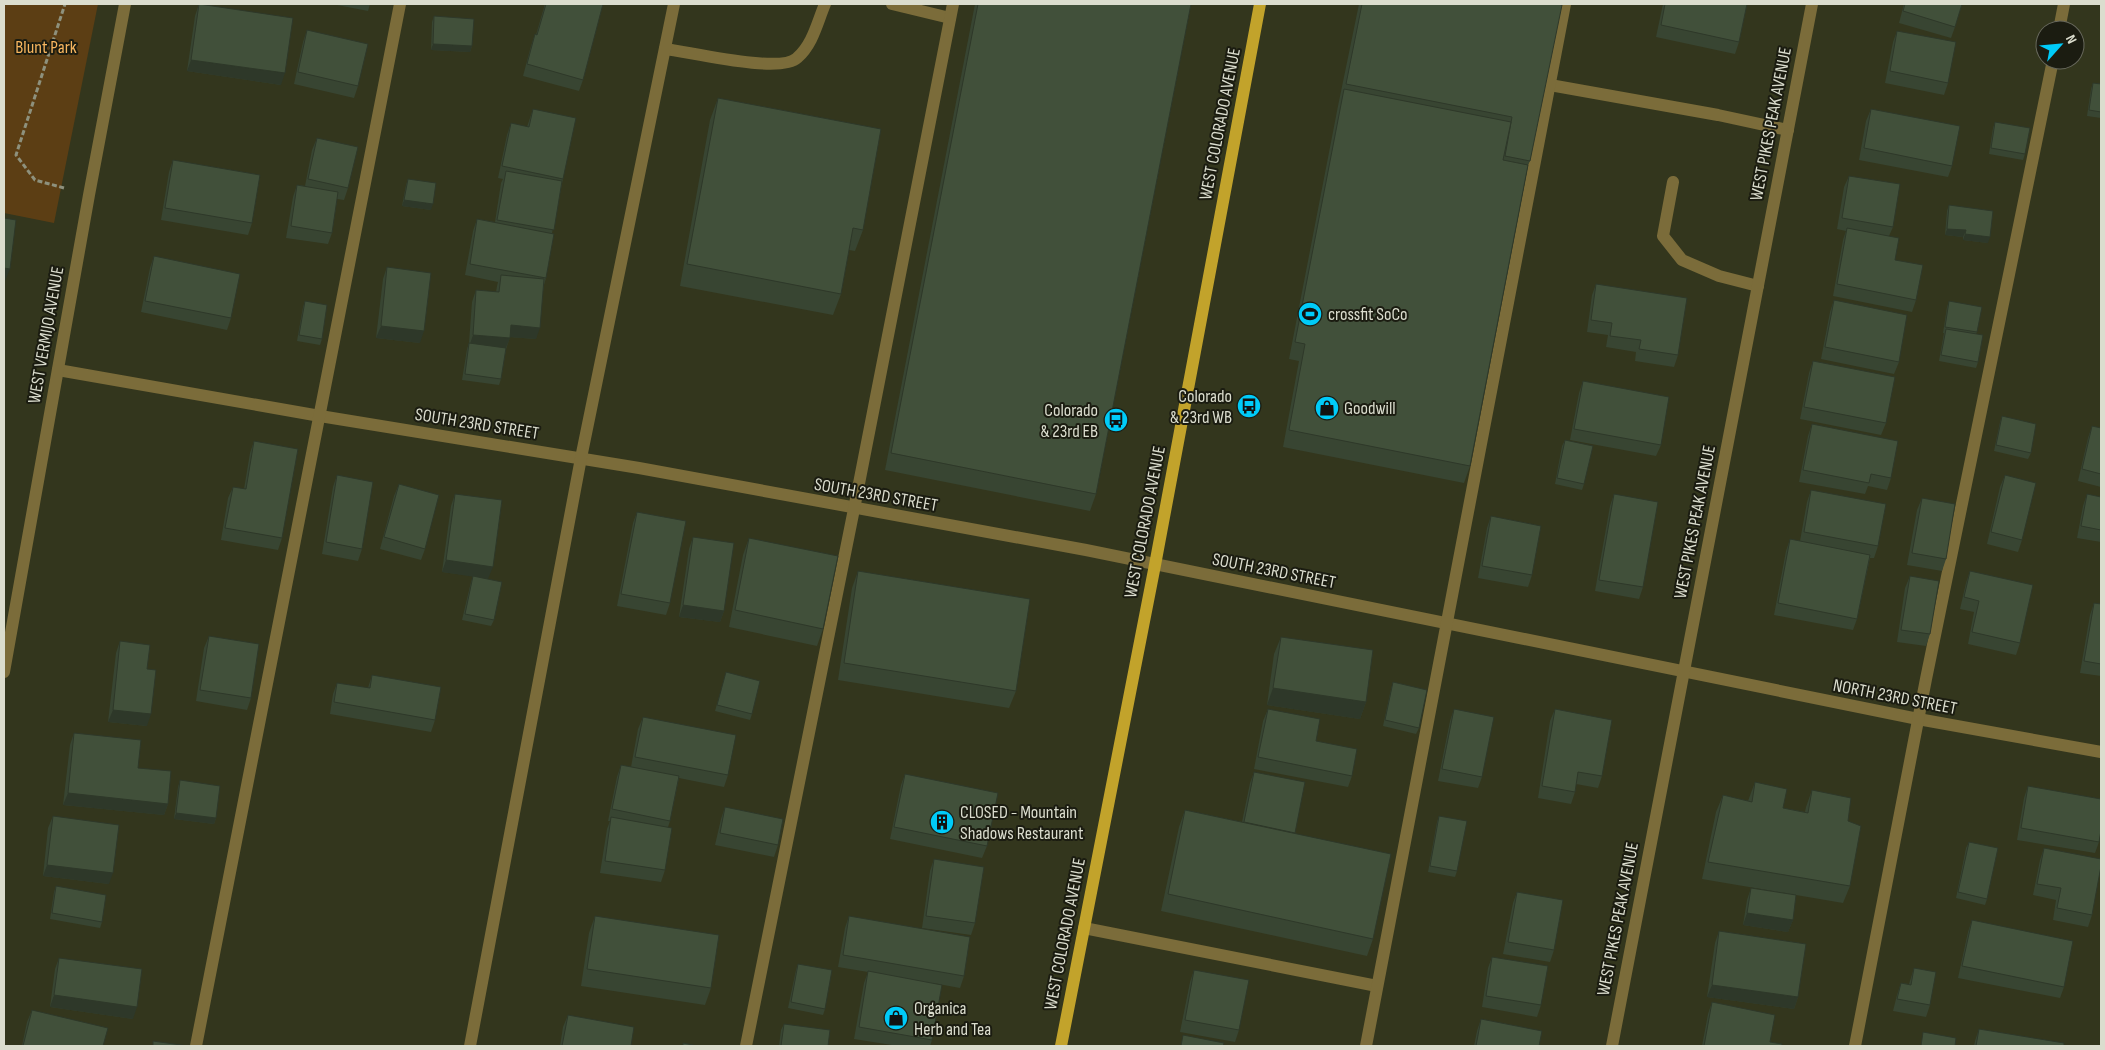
<svg xmlns="http://www.w3.org/2000/svg" width="2105" height="1050" viewBox="0 0 2105 1050" font-family="'Sofia Sans Condensed',sans-serif">
	<style>
		.green { fill: #5c3e14 }
		.lines { fill: none; stroke-linecap: round; stroke-linejoin: round }
		.path { stroke: #8e917d; stroke-width: 3; stroke-dasharray: 5 2.5; stroke-linecap: butt }
		.minor { stroke: #7b6c3a; stroke-width: 12 }
		.major { stroke: #c2a32b; stroke-width: 12 }
		.wall { fill: #384532 }
		.shaded-wall { fill: #2e3829 }
		.building { fill: #41503a; stroke: #2e3829 }
		.labels { text-anchor: middle; dominant-baseline: central; stroke-width: 4; stroke-linejoin: round; paint-order: stroke }
		.park-label { font-size: 18px; fill: #f8b65f; stroke: #1b1c11 }
		.street-label { font-size: 18px; fill: #dbddce; stroke: #1b1c11 }
		.poi-label { font-size: 18px; fill: #dbddce; stroke: #1b1c11; text-anchor: start }
	</style>
	<rect width="100%" height="100%" fill="#33361d"/>
	<path class="green" d="M4 4H98L54 223 4 213Z"/>
	<g class="lines">
		<path class="path" d="M64 188 35 180 16 155 65 4"/>
		<g class="minor">
			<path d="M892 4 950 18"/>
			<path d="M2059 30 2064 4"/>
			<path d="M665 49C690 52 780 74 797 58 813 44 817 23 825 4"/>
			<path d="M1550 85 1718 115 1788 130"/>
			<path d="M1673 182 1663 236 1682 260 1719 276 1758 286"/>
			<path d="M58 370 320 416 639 468 1086 550 1918 719 2101 752"/>
			<path d="M4 672 89 195 125 4"/>
			<path d="M1084 928 1377 986"/>
			<path d="M196 1046 400 4"/>
			<path d="M470 1046 581 458 674 4"/>
			<path d="M746 1046 854 509 953 4"/>
			<path d="M1366 1046 1565 4"/>
			<path d="M1612 1046 1812 4"/>
			<path d="M1855 1046 1926 679 2053 60"/>
		</g>
		<path class="major" d="M1061 1046 1155 565 1260 4"/>
	</g>
	<g class="wall">
		<path d="M199 4 281 85 187 71 195 16Z"/>
		<path d="M332 4H370L368 11Z"/>
		<path d="M545 4H603L583 80 579 91 523 76 531 46 535 34 536 35Z"/>
		<path d="M975 4H1191L1096 494 1090 511 885 470Z"/>
		<path d="M1359 4H1557L1530 161 1528 165 1470 466 1464 483 1283 447 1299 361 1289 359 1338 106Z"/>
		<path d="M1663 4H1747L1739 42 1735 54 1656 37Z"/>
		<path d="M1904 4H1962L1955 27 1951 38 1899 23Z"/>
		<path d="M434 16 472 46 470 52 431 50 432 22Z"/>
		<path d="M307 30 358 86 354 98 294 84 303 42Z"/>
		<path d="M1897 31 1948 83 1944 95 1885 83 1893 42Z"/>
		<path d="M2093 83 2101 84V118L2087 116 2091 89Z"/>
		<path d="M718 98 863 230 855 251 849 250 841 294 833 315 680 286 710 120Z"/>
		<path d="M533 109 563 179 552 233 546 278 544 285 536 339 510 337 506 349 501 379 499 385 462 380 467 349 469 343 472 302 476 290 496 292 497 286 498 282 465 275 473 231 477 219 495 222 501 183 503 179 498 178 507 135 511 123 527 127Z"/>
		<path d="M1871 109 1952 166 1948 177 1859 160 1866 121Z"/>
		<path d="M1995 122 2025 154 2023 160 1989 154 1993 128Z"/>
		<path d="M317 138 348 188 344 200 337 199 332 233 328 244 286 238 293 197 297 185 305 186 312 150Z"/>
		<path d="M173 160 252 223 248 235 161 220 169 172Z"/>
		<path d="M1849 176 1893 227 1889 236 1895 260 1916 300 1912 312 1833 296 1843 240 1846 231 1837 229 1844 187Z"/>
		<path d="M408 179 431 210 402 206 406 185Z"/>
		<path d="M1949 205 1988 243 1963 240V237L1945 235 1947 211Z"/>
		<path d="M154 256 231 318 227 330 141 312 150 268Z"/>
		<path d="M387 267 420 343 376 338 383 279Z"/>
		<path d="M1596 284 1678 355 1674 367 1635 361 1636 352 1606 347 1608 335 1587 332 1592 295Z"/>
		<path d="M1834 300 1899 362 1894 374 1821 359 1830 312Z"/>
		<path d="M305 301 322 339 320 345 297 341 303 307Z"/>
		<path d="M1949 301 1977 332 1976 334 1978 362 1976 368 1939 361 1944 333H1943L1947 307Z"/>
		<path d="M1813 361 1886 423 1881 435 1800 419 1809 373Z"/>
		<path d="M1583 381 1661 445 1656 456 1570 440 1579 393Z"/>
		<path d="M2002 416 2031 453 2028 459 1994 451 2000 422Z"/>
		<path d="M1812 424 1891 478 1887 490 1868 486 1865 494 1799 482 1808 436Z"/>
		<path d="M2092 426 2101 428V487L2078 481 2088 438Z"/>
		<path d="M1565 440 1584 484 1582 490 1555 484 1562 446Z"/>
		<path d="M254 441 282 538 278 550 221 540 228 498 233 487 244 489 250 453Z"/>
		<path d="M337 475 362 549 358 561 322 554 333 487Z"/>
		<path d="M2005 475 2022 540 2018 552 1987 544 2000 487Z"/>
		<path d="M399 484 425 549 421 560 380 549 394 496Z"/>
		<path d="M1811 490 1878 546 1874 558H1870L1857 619 1853 630 1774 615 1786 551 1790 539 1800 541 1807 502Z"/>
		<path d="M455 494 488 579 482 578 494 620 491 626 462 620 471 582 473 576 442 572 451 506Z"/>
		<path d="M1614 494 1643 587 1639 599 1595 591 1610 506Z"/>
		<path d="M2087 494 2101 497V542L2077 538 2083 506Z"/>
		<path d="M1922 498 1946 559 1942 571 1907 565 1917 510Z"/>
		<path d="M637 512 670 603 666 615 617 606 633 523Z"/>
		<path d="M1491 516 1532 575 1528 587 1478 578 1487 528Z"/>
		<path d="M693 537 724 611 720 622 679 617 689 549Z"/>
		<path d="M749 538 823 629 817 646 729 627 743 555Z"/>
		<path d="M858 571 1016 691 1009 708 838 680 852 588Z"/>
		<path d="M1970 571 2020 643 2016 655 1968 644 1974 612 1960 609 1966 583Z"/>
		<path d="M1910 576 1930 634 1926 646 1897 642 1905 588Z"/>
		<path d="M2094 603 2101 604V676L2080 673 2090 615Z"/>
		<path d="M209 636 251 698 247 710 196 701 204 648Z"/>
		<path d="M1281 637 1366 702 1360 719 1267 705 1274 654Z"/>
		<path d="M120 641 147 669V726L108 722 116 653Z"/>
		<path d="M726 672 752 714 750 720 715 711Z"/>
		<path d="M372 675 435 720 431 732 330 714 333 694 337 683 368 688Z"/>
		<path d="M1393 682 1419 728 1416 734 1383 726 1391 689Z"/>
		<path d="M1268 709 1316 741 1352 776 1348 787 1254 769 1263 721Z"/>
		<path d="M1454 709 1482 777 1478 788 1438 781 1450 721Z"/>
		<path d="M1555 709 1602 776 1598 788 1576 784 1575 792 1571 804 1538 798 1550 721Z"/>
		<path d="M643 717 728 775 724 787 679 778 670 821 668 827 665 870 661 882 600 873 607 829 610 821H608L617 777 621 765 631 767 638 729Z"/>
		<path d="M74 733 138 768 168 804 164 815 63 805 70 745Z"/>
		<path d="M1254 772 1295 833 1373 939 1367 956 1161 911 1179 827 1185 810 1242 822 1250 783Z"/>
		<path d="M905 774 987 846 982 858 890 839 901 785Z"/>
		<path d="M180 780 216 818 214 824 174 819 178 787Z"/>
		<path d="M1755 782 1783 808 1805 812 1806 807 1812 790 1848 821 1850 886 1843 903 1796 895 1793 920 1788 932 1743 925 1747 900 1751 888 1791 894 1702 879 1716 812 1723 795 1748 801Z"/>
		<path d="M2028 786 2099 842 2095 853 2017 840 2024 798Z"/>
		<path d="M725 807 778 845 774 857 715 845 721 819Z"/>
		<path d="M53 816 109 884 43 876 48 828Z"/>
		<path d="M1439 816 1457 871 1455 877 1428 872 1437 822Z"/>
		<path d="M1969 842 1987 899 1985 905 1956 898 1966 848Z"/>
		<path d="M2044 848 2092 915 2088 927 2053 920 2056 900 2033 895 2040 860Z"/>
		<path d="M934 859 975 923 971 935 922 928 930 871Z"/>
		<path d="M56 886 102 922 100 928 50 919 54 892Z"/>
		<path d="M1517 892 1554 950 1550 962 1503 954 1513 903Z"/>
		<path d="M595 916 711 988 705 1005 581 986 589 933Z"/>
		<path d="M849 916 964 976 960 988 933 983 932 1040 930 1046H898L854 1039 864 983 868 972 838 967 845 928Z"/>
		<path d="M1972 920 2064 987 2060 998 1958 978 1968 932Z"/>
		<path d="M1719 931 1798 997 1794 1009 1707 997 1715 943Z"/>
		<path d="M1492 957 1541 1005 1537 1017 1482 1007 1488 968Z"/>
		<path d="M59 958 133 1019 50 1007 55 969Z"/>
		<path d="M798 964 825 1009 823 1015 788 1008 796 970Z"/>
		<path d="M1914 968 1930 1005 1926 1017 1893 1011 1897 995 1901 983 1909 984Z"/>
		<path d="M1194 970 1239 1030 1235 1042 1180 1032 1190 982Z"/>
		<path d="M1712 1002 1770 1042 1782 1046H1702L1708 1014Z"/>
		<path d="M32 1010 103 1046H22L27 1022Z"/>
		<path d="M568 1015 631 1046H560L563 1027Z"/>
		<path d="M1481 1019 1539 1046H1474L1477 1031Z"/>
		<path d="M784 1024 828 1046H779L781 1030Z"/>
		<path d="M1979 1029 2064 1046H1974L1975 1041Z"/>
	</g>
	<g class="shaded-wall">
		<path d="M433 44 472 46 470 52 431 50Z"/>
		<path d="M191 60 285 73 281 85 187 71Z"/>
		<path d="M404 200 433 204 431 210 402 206Z"/>
		<path d="M1947 229 1966 230 1963 237 1945 235Z"/>
		<path d="M1965 234 1990 237 1988 243 1963 240Z"/>
		<path d="M4 268 10 269 5 281H4Z"/>
		<path d="M511 325 540 328 536 339 507 337Z"/>
		<path d="M381 326 424 331 420 343 376 338Z"/>
		<path d="M473 335 510 338 505 350 469 347Z"/>
		<path d="M446 560 493 567 488 579 442 572Z"/>
		<path d="M683 605 724 611 720 622 679 617Z"/>
		<path d="M1273 688 1366 702 1360 719 1267 705Z"/>
		<path d="M113 710 151 714 147 726 108 722Z"/>
		<path d="M68 793 168 804 164 815 63 805Z"/>
		<path d="M176 813 216 818 214 824 174 819Z"/>
		<path d="M47 865 113 873 109 884 43 876Z"/>
		<path d="M1747 913 1793 920 1788 932 1743 925Z"/>
		<path d="M1712 985 1798 997 1794 1009 1707 997Z"/>
		<path d="M54 995 137 1007 133 1019 50 1007Z"/>
	</g>
	<g class="building">
		<path d="M199 4 293 18 285 73 191 60Z"/>
		<path d="M546 4H603L583 80 527 64 535 34 537 35Z"/>
		<path d="M978 4H1191L1096 494 891 453Z"/>
		<path d="M1362 4H1557L1562 5 1530 161 1505 156 1512 117 1346 84Z"/>
		<path d="M1665 4H1747L1739 42 1661 25Z"/>
		<path d="M1905 4H1962L1955 27 1903 11Z"/>
		<path d="M434 16 474 19 472 46 433 44Z"/>
		<path d="M307 30 368 44 358 86 298 72Z"/>
		<path d="M1897 31 1956 42 1948 83 1890 71Z"/>
		<path d="M2093 83 2101 84V112L2089 110Z"/>
		<path d="M1344 89 1511 122 1503 160 1528 165 1470 466 1289 430 1305 344 1295 342Z"/>
		<path d="M718 98 881 129 863 230 853 228 841 294 687 264Z"/>
		<path d="M533 109 576 118 563 179 502 166 511 123 529 127Z"/>
		<path d="M1871 109 1960 126 1952 166 1864 148Z"/>
		<path d="M1995 122 2030 128 2025 154 1991 148Z"/>
		<path d="M317 138 358 147 348 188 308 179Z"/>
		<path d="M173 160 260 175 252 223 165 208Z"/>
		<path d="M506 171 562 181 554 230 497 220Z"/>
		<path d="M1849 176 1900 184 1893 227 1842 218Z"/>
		<path d="M408 179 436 183 433 204 404 200Z"/>
		<path d="M297 185 338 192 332 233 291 226Z"/>
		<path d="M1949 205 1993 211 1990 237 1965 234 1966 230 1947 229Z"/>
		<path d="M4 218 16 220 10 269 4 268Z"/>
		<path d="M477 219 554 234 546 278 470 264Z"/>
		<path d="M1847 228 1899 238 1895 260 1923 265 1916 300 1837 284Z"/>
		<path d="M154 256 240 274 231 318 145 301Z"/>
		<path d="M387 267 431 273 424 331 381 326Z"/>
		<path d="M501 275 544 279 540 328 511 325 510 338 473 335 476 290 499 292Z"/>
		<path d="M1596 284 1687 298 1678 355 1639 349 1641 340 1610 336 1612 323 1591 320Z"/>
		<path d="M1834 300 1907 315 1899 362 1825 347Z"/>
		<path d="M305 301 327 305 322 339 299 335Z"/>
		<path d="M1949 301 1982 307 1977 332 1945 327Z"/>
		<path d="M1946 329 1983 335 1978 362 1941 355Z"/>
		<path d="M469 343 506 348 501 379 465 374Z"/>
		<path d="M1813 361 1895 377 1886 423 1804 407Z"/>
		<path d="M1583 381 1669 397 1661 445 1574 429Z"/>
		<path d="M2002 416 2036 424 2031 453 1996 445Z"/>
		<path d="M1812 424 1898 441 1891 478 1871 474 1869 483 1803 470Z"/>
		<path d="M2092 426 2101 428V474L2082 469Z"/>
		<path d="M1565 440 1593 446 1584 484 1557 478Z"/>
		<path d="M254 441 298 449 282 538 225 528 233 487 246 489Z"/>
		<path d="M337 475 373 482 362 549 326 542Z"/>
		<path d="M2005 475 2036 483 2022 540 1991 532Z"/>
		<path d="M399 484 439 495 425 549 384 537Z"/>
		<path d="M1811 490 1886 504 1878 546 1804 532Z"/>
		<path d="M455 494 502 500 493 567 446 560Z"/>
		<path d="M1614 494 1658 502 1643 587 1599 580Z"/>
		<path d="M2087 494 2101 497V530L2081 526Z"/>
		<path d="M1922 498 1955 504 1946 559 1912 553Z"/>
		<path d="M637 512 686 521 670 603 621 594Z"/>
		<path d="M1491 516 1541 526 1532 575 1482 566Z"/>
		<path d="M693 537 734 543 724 611 683 605Z"/>
		<path d="M749 538 838 556 823 629 735 610Z"/>
		<path d="M1790 539 1870 555 1857 619 1778 603Z"/>
		<path d="M858 571 1030 599 1016 691 844 663Z"/>
		<path d="M1970 571 2033 585 2020 643 1972 632 1979 601 1964 597Z"/>
		<path d="M473 576 502 582 494 620 465 614Z"/>
		<path d="M1910 576 1939 581 1930 634 1901 630Z"/>
		<path d="M2094 603 2101 604V664L2084 661Z"/>
		<path d="M209 636 259 644 251 698 200 690Z"/>
		<path d="M1281 637 1373 650 1366 702 1273 688Z"/>
		<path d="M120 641 150 645 147 669 156 670 151 714 113 710Z"/>
		<path d="M726 672 760 681 752 714 717 705Z"/>
		<path d="M372 675 441 687 435 720 334 702 337 683 370 688Z"/>
		<path d="M1393 682 1427 690 1419 728 1385 720Z"/>
		<path d="M1268 709 1320 719 1316 741 1357 749 1352 776 1258 757Z"/>
		<path d="M1454 709 1494 717 1482 777 1442 769Z"/>
		<path d="M1555 709 1612 720 1602 776 1578 772 1575 792 1542 786Z"/>
		<path d="M643 717 736 735 728 775 635 757Z"/>
		<path d="M74 733 141 740 138 768 171 771 168 804 68 793Z"/>
		<path d="M621 765 679 776 670 821 612 809Z"/>
		<path d="M1254 772 1305 782 1295 833 1244 822Z"/>
		<path d="M905 774 998 793 987 846 894 827Z"/>
		<path d="M180 780 220 786 216 818 176 813Z"/>
		<path d="M1755 782 1787 789 1783 808 1808 813 1812 790 1851 798 1848 821 1861 826 1850 886 1708 862 1723 795 1752 802Z"/>
		<path d="M2028 786 2101 799V830L2099 842 2021 828Z"/>
		<path d="M725 807 783 819 778 845 720 833Z"/>
		<path d="M1185 810 1391 854 1373 939 1168 894Z"/>
		<path d="M53 816 119 825 113 873 47 865Z"/>
		<path d="M1439 816 1467 821 1457 871 1430 866Z"/>
		<path d="M611 817 672 828 665 870 605 861Z"/>
		<path d="M1969 842 1998 848 1987 899 1958 892Z"/>
		<path d="M2044 848 2101 859V866L2092 915 2057 908 2061 888 2037 884Z"/>
		<path d="M934 859 984 867 975 923 926 916Z"/>
		<path d="M56 886 106 895 102 922 52 913Z"/>
		<path d="M1751 888 1796 895 1793 920 1747 913Z"/>
		<path d="M1517 892 1563 900 1554 950 1508 942Z"/>
		<path d="M595 916 719 935 711 988 587 969Z"/>
		<path d="M849 916 970 937 964 976 843 955Z"/>
		<path d="M1972 920 2073 941 2064 987 1962 966Z"/>
		<path d="M1719 931 1806 944 1798 997 1712 985Z"/>
		<path d="M1492 957 1548 966 1541 1005 1486 996Z"/>
		<path d="M59 958 142 969 137 1007 54 995Z"/>
		<path d="M798 964 832 970 825 1009 791 1002Z"/>
		<path d="M1914 968 1936 972 1930 1005 1897 999 1901 983 1911 985Z"/>
		<path d="M1194 970 1249 980 1239 1030 1185 1020Z"/>
		<path d="M868 971 942 985 932 1040 859 1027Z"/>
		<path d="M1712 1002 1775 1015 1770 1042 1782 1044V1046H1704Z"/>
		<path d="M32 1010 108 1028 103 1046H23Z"/>
		<path d="M568 1015 634 1027 631 1046H562Z"/>
		<path d="M1481 1019 1542 1031 1539 1046H1476Z"/>
		<path d="M784 1024 830 1030 828 1046H781Z"/>
		<path d="M1979 1029 2064 1043V1046H1976Z"/>
		<path d="M1923 1032 1956 1038 1955 1046H1921Z"/>
		<path d="M1183 1035 1224 1043 1223 1046H1181Z"/>
		<path d="M153 1041 188 1046H153Z"/>
		<path d="M683 1043 698 1046H683Z"/>
	</g>
	<defs>
		<g id="stadium-disc" transform="scale(1.25)"><circle r="9.5" fill="#00cbf9" stroke="#1b1c11"/><path d="M0-5a6.5 5 0 1 0 0 10a6.5 5 0 1 0 0-10ZM-3.5-1.8h7v3.6h-7Z" fill="#111"/></g>
		<g id="bus-disc" transform="scale(1.25)"><circle r="9.5" fill="#00cbf9" stroke="#1b1c11"/><path d="M-5-6H5V4H4V6H2V4H-2V6H-4V4H-5ZM-3.5-4V0h7V-4ZM-3.5 1.2v1.5H-2V1.2ZM2 1.2v1.5H3.5V1.2Z" fill="#111"/></g>
		<g id="shop-disc" transform="scale(1.25)"><circle r="9.5" fill="#00cbf9" stroke="#1b1c11"/><path d="M-5-2.5h2.3a2.7 3.5 0 0 1 5.4 0H5L5.5 6h-11ZM-1.5-2.5h3a1.5 2.3 0 0 0-3 0Z" fill="#111"/></g>
		<g id="building-disc" transform="scale(1.25)"><circle r="9.5" fill="#00cbf9" stroke="#1b1c11"/><path d="M-4-6H4V6H1V3H-1V6H-4ZM-2.5-4.3h1.7v1.8h-1.7ZM.8-4.3h1.7v1.8H.8ZM-2.5-1h1.7V.8h-1.7ZM.8-1h1.7V.8H.8Z" fill="#111"/></g>
	</defs>
	<g fill-rule="evenodd">
		<use href="#stadium-disc" x="1310" y="314"/>
		<use href="#bus-disc" x="1249" y="406"/>
		<use href="#shop-disc" x="1327" y="408"/>
		<use href="#bus-disc" x="1116" y="420"/>
		<use href="#building-disc" x="942" y="822"/>
		<use href="#shop-disc" x="896" y="1018"/>
	</g>
	<g class="labels">
		<g class="park-label">
			<text x="46" y="47">Blunt Park</text>
		</g>
		<g class="street-label">
			<text transform="translate(1220 124) rotate(-79)">WEST COLORADO AVENUE</text>
			<text transform="translate(1771 124) rotate(-79)">WEST PIKES PEAK AVENUE</text>
			<text transform="translate(46 335) rotate(-80)">WEST VERMIJO AVENUE</text>
			<text transform="translate(477 424) rotate(9)">SOUTH 23RD STREET</text>
			<text transform="translate(876 495) rotate(10)">SOUTH 23RD STREET</text>
			<text transform="translate(1145 522) rotate(-79)">WEST COLORADO AVENUE</text>
			<text transform="translate(1695 522) rotate(-79)">WEST PIKES PEAK AVENUE</text>
			<text transform="translate(1274 571) rotate(11)">SOUTH 23RD STREET</text>
			<text transform="translate(1895 697) rotate(11)">NORTH 23RD STREET</text>
			<text transform="translate(1618 919) rotate(-79)">WEST PIKES PEAK AVENUE</text>
			<text transform="translate(1065 934) rotate(-79)">WEST COLORADO AVENUE</text>
		</g>
		<g class="poi-label">
			<text x="1328" y="314">crossfit SoCo</text>
			<text x="1232" y="396" text-anchor="end">Colorado<tspan x="1232" dy="21">&amp; 23rd WB</tspan></text>
			<text x="1344" y="408">Goodwill</text>
			<text x="1098" y="410" text-anchor="end">Colorado<tspan x="1098" dy="21">&amp; 23rd EB</tspan></text>
			<text x="960" y="812">CLOSED - Mountain<tspan x="960" dy="21">Shadows Restaurant</tspan></text>
			<text x="914" y="1008">Organica<tspan x="914" dy="21">Herb and Tea</tspan></text>
		</g>
	</g>
	<rect width="2105" height="1050" fill="none" stroke="#dbddce" stroke-width="10"/>
	<g transform="translate(2060 45) rotate(63)"><circle r="24" fill="#1b1c11" stroke="#68695d"/>
	<path d="M0-4L9 19L0 12L-9 19Z" fill="#00cbf9"/>
	<text y="-8" font-size="14" font-weight="bold" text-anchor="middle" fill="#dbddce">N</text>
	</g>
</svg>
